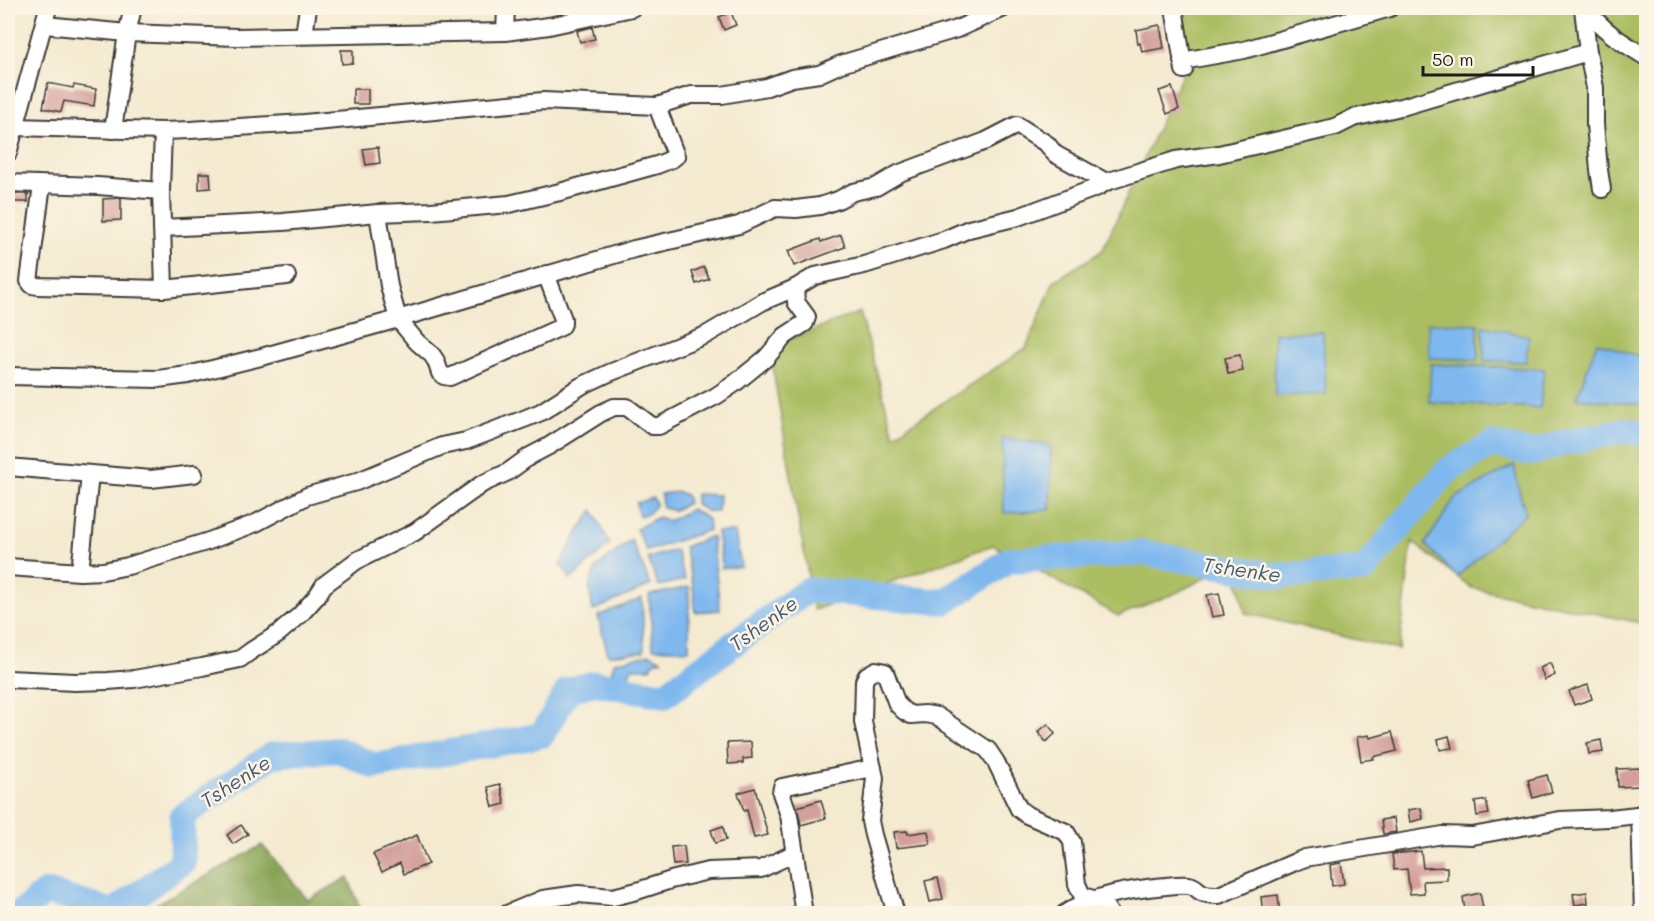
<svg xmlns="http://www.w3.org/2000/svg" width="1654" height="921" viewBox="0 0 1654 921" font-family="Mali,sans-serif">
	<style>
		.green { fill: #aabd60; stroke: #636c3e; stroke-width: 1.5 }
		.forest { fill: #87a456; stroke: #526039; stroke-width: 1.5 }
		.water { fill: #7eb8ef; stroke: #4d6a86; stroke-width: 1.5 }
		.lines { fill: none; stroke-linecap: round; stroke-linejoin: round }
		.river { stroke: #7eb8ef; stroke-width: 26 }
		.building { fill: #d39f9a }
		.minor-casing { stroke: #3c3b37; stroke-width: 20 }
		.minor { stroke: #fff; stroke-width: 16 }
		.labels { text-anchor: middle; dominant-baseline: central; stroke-width: 5; stroke-linejoin: round; paint-order: stroke }
		.water-label { font-size: 20px; font-style: italic; fill: #435a70; stroke: #fcf5e5 }
	</style>
	<rect width="100%" height="100%" fill="#fcf5e5"/>
	<filter id="ink" filterUnits="userSpaceOnUse"><feTurbulence type="fractalNoise" baseFrequency=".0167" numOctaves="2"/><feDisplacementMap in="SourceGraphic" scale="12" xChannelSelector="R" yChannelSelector="G"/><feConvolveMatrix kernelMatrix="1 2 1 2 8 2 1 2 1" color-interpolation-filters="sRGB"/></filter>
	<filter id="wash" filterUnits="userSpaceOnUse"><feTurbulence type="fractalNoise" baseFrequency=".008" numOctaves="4" result="noise"/><feDisplacementMap in="SourceGraphic" scale="24" xChannelSelector="R" yChannelSelector="G"/><feGaussianBlur stdDeviation="1.35" result="paint"/><feColorMatrix in="noise" values="0 0 0 0 0 0 0 0 0 0 0 0 0 0 0 0 0 1.4 0 .05"/><feComposite in="paint" operator="in"/></filter>
	<g filter="url(#wash)">
		<rect width="100%" height="100%" fill="#f4ead0"/>
		<path class="green" d="M1174 8H1646V624L1472 588 1412 542 1399 650 1245 613 1234 563 1178 592 1118 616 993 545 814 610 769 347 860 312 894 435 1026 348 1054 281 1102 251 1184 70Z"/>
		<path class="forest" d="M262 845 308 900 348 877 362 913H140Z"/>
		<g class="water">
			<path d="M1428 323 1478 324V360L1429 358Z"/>
			<path d="M1483 326 1529 336 1526 362 1484 361Z"/>
			<path d="M1323 332 1326 394 1275 396 1274 333Z"/>
			<path d="M1597 342 1646 359V405L1577 398Z"/>
			<path d="M1431 364 1544 369 1540 408 1429 402Z"/>
			<path d="M1002 438 1051 445 1050 510 1004 513Z"/>
			<path d="M1514 465 1520 494 1526 513 1457 577 1425 544 1455 498Z"/>
			<path d="M678 492 686 495 688 503 673 511 662 507 661 494Z"/>
			<path d="M695 494 719 495 718 512 706 511 695 504Z"/>
			<path d="M653 498 656 504 649 513 639 516 636 503Z"/>
			<path d="M691 509 708 519 709 530 647 551 636 529 658 517 669 521Z"/>
			<path d="M593 510 610 544 571 579 560 564 575 537Z"/>
			<path d="M717 532H735L741 567 722 568Z"/>
			<path d="M712 536 720 610 695 612 693 585 684 547Z"/>
			<path d="M631 540 651 585 593 611 589 587 596 568Z"/>
			<path d="M676 550 685 580 658 586 648 558Z"/>
			<path d="M689 587V650L653 648 649 595Z"/>
			<path d="M642 598 644 651 608 655 598 616Z"/>
			<path d="M650 654 662 660 654 662 651 668H632L627 680 611 674 614 662Z"/>
		</g>
		<g class="lines">
			<path class="river" d="M19 914 46 892 113 912 183 862 182 816 272 755 339 750 375 766 542 735 568 690 595 683 665 695 741 638 808 590 944 602 1009 560 1145 553 1279 576 1364 570 1448 470 1493 444 1532 453 1563 443 1626 430 1646 434"/>
		</g>
		<g id="blocks">
			<g class="building">
				<path d="M731 12 736 25 724 30 719 17Z"/>
				<path d="M1160 25 1164 48 1142 52 1140 43 1138 44 1136 30Z"/>
				<path d="M592 27 595 39 580 42 577 31Z"/>
				<path d="M341 50H353V63L342 64Z"/>
				<path d="M48 83 73 88 74 85 96 89 94 106 64 101 61 112 43 108Z"/>
				<path d="M1172 87 1179 109 1167 114 1159 91Z"/>
				<rect x="353" y="89" width="15" height="15"/>
				<path d="M378 147 380 163 366 165 363 149Z"/>
				<path d="M199 173H210L211 188 199 189Z"/>
				<rect x="10" y="194" width="18" height="8"/>
				<path d="M121 198V220L103 221V199Z"/>
				<path d="M841 235 845 247 794 266 788 251 820 239 821 242Z"/>
				<path d="M704 267 709 279 696 284 692 272Z"/>
				<path d="M1240 355 1243 371 1228 374 1225 358Z"/>
				<path d="M1219 593 1224 615 1212 617 1207 595Z"/>
				<path d="M1550 663 1555 675 1545 680 1540 668Z"/>
				<path d="M1588 685 1592 699 1574 705 1569 691Z"/>
				<path d="M1048 724 1055 734 1046 742 1038 732Z"/>
				<path d="M1392 732 1397 751 1373 757 1374 759 1361 761 1357 737 1369 735 1370 738Z"/>
				<path d="M1449 736 1452 748 1440 750 1438 739Z"/>
				<path d="M1601 740 1603 752 1589 754 1587 743Z"/>
				<path d="M751 742 752 758 743 759V763L728 764 727 743Z"/>
				<path d="M1640 768 1642 786 1618 787 1617 769Z"/>
				<path d="M1547 775 1552 792 1533 798 1528 780Z"/>
				<path d="M500 784 505 804 493 807 488 787Z"/>
				<path d="M755 788 768 835 754 838 747 810 744 811 738 793Z"/>
				<path d="M821 800 826 818 801 825 797 807Z"/>
				<path d="M1486 800 1489 814 1477 816 1475 802Z"/>
				<path d="M1421 808 1423 819 1410 822 1408 810Z"/>
				<path d="M1394 818 1396 832 1383 834 1381 820Z"/>
				<path d="M241 825 248 834 233 844 227 835Z"/>
				<path d="M723 826 726 840 715 843 711 830Z"/>
				<path d="M907 831 908 834 928 831 930 844 896 848 894 832Z"/>
				<path d="M417 835 428 864 404 874 400 863 382 872 373 854Z"/>
				<path d="M684 846 686 864 673 865 671 847Z"/>
				<path d="M1421 851 1423 868 1447 867V880L1423 881 1424 893 1410 894 1407 869 1394 870 1392 854Z"/>
				<path d="M1341 863 1344 884 1332 886 1330 865Z"/>
				<path d="M938 878 943 899 930 902 925 881Z"/>
				<path d="M1587 892 1588 903 1575 905 1573 894Z"/>
				<path d="M1480 893 1483 908 1465 911 1463 897Z"/>
				<path d="M1278 895 1280 914H1263L1261 897Z"/>
			</g>
		</g>
	</g>
	<g filter="url(#ink)">
		<use href="#blocks" fill-opacity="0" stroke="#3c3b37" stroke-width="1.5"/>
		<g class="lines">
			<g class="minor-casing">
				<g id="minor">
					<path d="M1174 8 1184 70"/>
					<path d="M1583 8 1588 52 1595 88V124L1599 170 1602 189"/>
					<path d="M1586 8C1601 30 1623 43 1646 57"/>
					<path d="M45 25 127 33 236 37 505 32 549 26 632 8"/>
					<path d="M505 32 506 8"/>
					<path d="M304 35 308 8"/>
					<path d="M1182 61 1244 50 1390 8"/>
					<path d="M657 106 691 95H722L767 87 792 78 819 74 841 64 957 29 1004 8"/>
					<path d="M14 127 163 131 190 130 304 123 543 101 657 106 676 156 672 159 657 165 560 192 509 204 431 211 378 213 283 222 162 228"/>
					<path d="M113 130 127 33 133 8"/>
					<path d="M8 153 48 8"/>
					<path d="M8 183 98 186 161 191"/>
					<path d="M42 185 29 281 32 285 38 286 164 289 161 191 163 131"/>
					<path d="M378 213 389 286 398 319 417 342 432 355 436 361 440 373 444 376 450 377 561 327 563 324V319L546 274"/>
					<path d="M164 289 287 276"/>
					<path d="M8 376 158 379 188 375 265 356 398 319 634 249 739 225 775 208 796 209 820 206 838 200 853 192 876 187 900 173 986 141 1017 125 1047 144 1055 154 1106 182"/>
					<path d="M8 467 151 479 194 474"/>
					<path d="M8 567 80 572 103 571 128 566 209 541 256 523 307 496 356 482 442 446 466 441 524 419 541 412 581 386 609 373 706 335 762 302 795 288 815 276 864 265 944 240 969 229 1018 217 1098 187 1106 182 1176 160 1219 154 1335 127 1353 118 1405 106 1588 52"/>
					<path d="M80 572 90 474"/>
					<path d="M8 679 75 682 108 681 134 679 202 667 240 659 251 651 279 633 300 615 317 596 324 585 356 561 415 532 482 484 508 472 530 456 549 446 601 413 614 407H627L652 426H659L716 396 734 384 766 358 785 336 805 323 807 317 796 302 795 288"/>
					<path d="M1640 814 1643 914"/>
					<path d="M507 914 543 899 578 894 613 897 637 891 671 880 708 871 761 869 795 853"/>
					<path d="M804 914 789 815 781 793 782 787 873 768"/>
					<path d="M896 914 873 835 870 821 875 778 863 722 864 681 867 675 876 670 885 672 897 704 904 711 911 715 925 714 937 716 988 750 996 762 1019 809 1027 815 1066 832 1072 842 1077 884 1082 895C1095 901 1102 898 1110 914"/>
					<path d="M1064 914C1092 895 1133 889 1166 886 1174 885 1182 884 1189 885 1195 886 1196 889 1201 892 1206 895 1213 895 1219 895L1295 862 1305 858 1443 835 1472 836 1560 820 1610 818 1646 814"/>
				</g>
			</g>
			<use href="#minor" class="minor"/>
		</g>
	</g>
	<g class="labels">
		<g class="water-label">
			<text transform="translate(1242 569) rotate(8)">Tshenke</text>
			<text transform="translate(763 623) rotate(-36)">Tshenke</text>
			<text transform="translate(235 781) rotate(-33)">Tshenke</text>
		</g>
	</g>
	<rect width="1654" height="921" fill="none" stroke="#fcf5e5" stroke-width="30"/>
	<path d="M1423 66v9h110v-9" fill="none" stroke="#1c1c1c" stroke-width="3"/>
	<text x="1432" y="66" font-size="18" fill="#1c1c1c" stroke="#fcf5e5" stroke-width="4.5" paint-order="stroke">50 m</text>
</svg>
